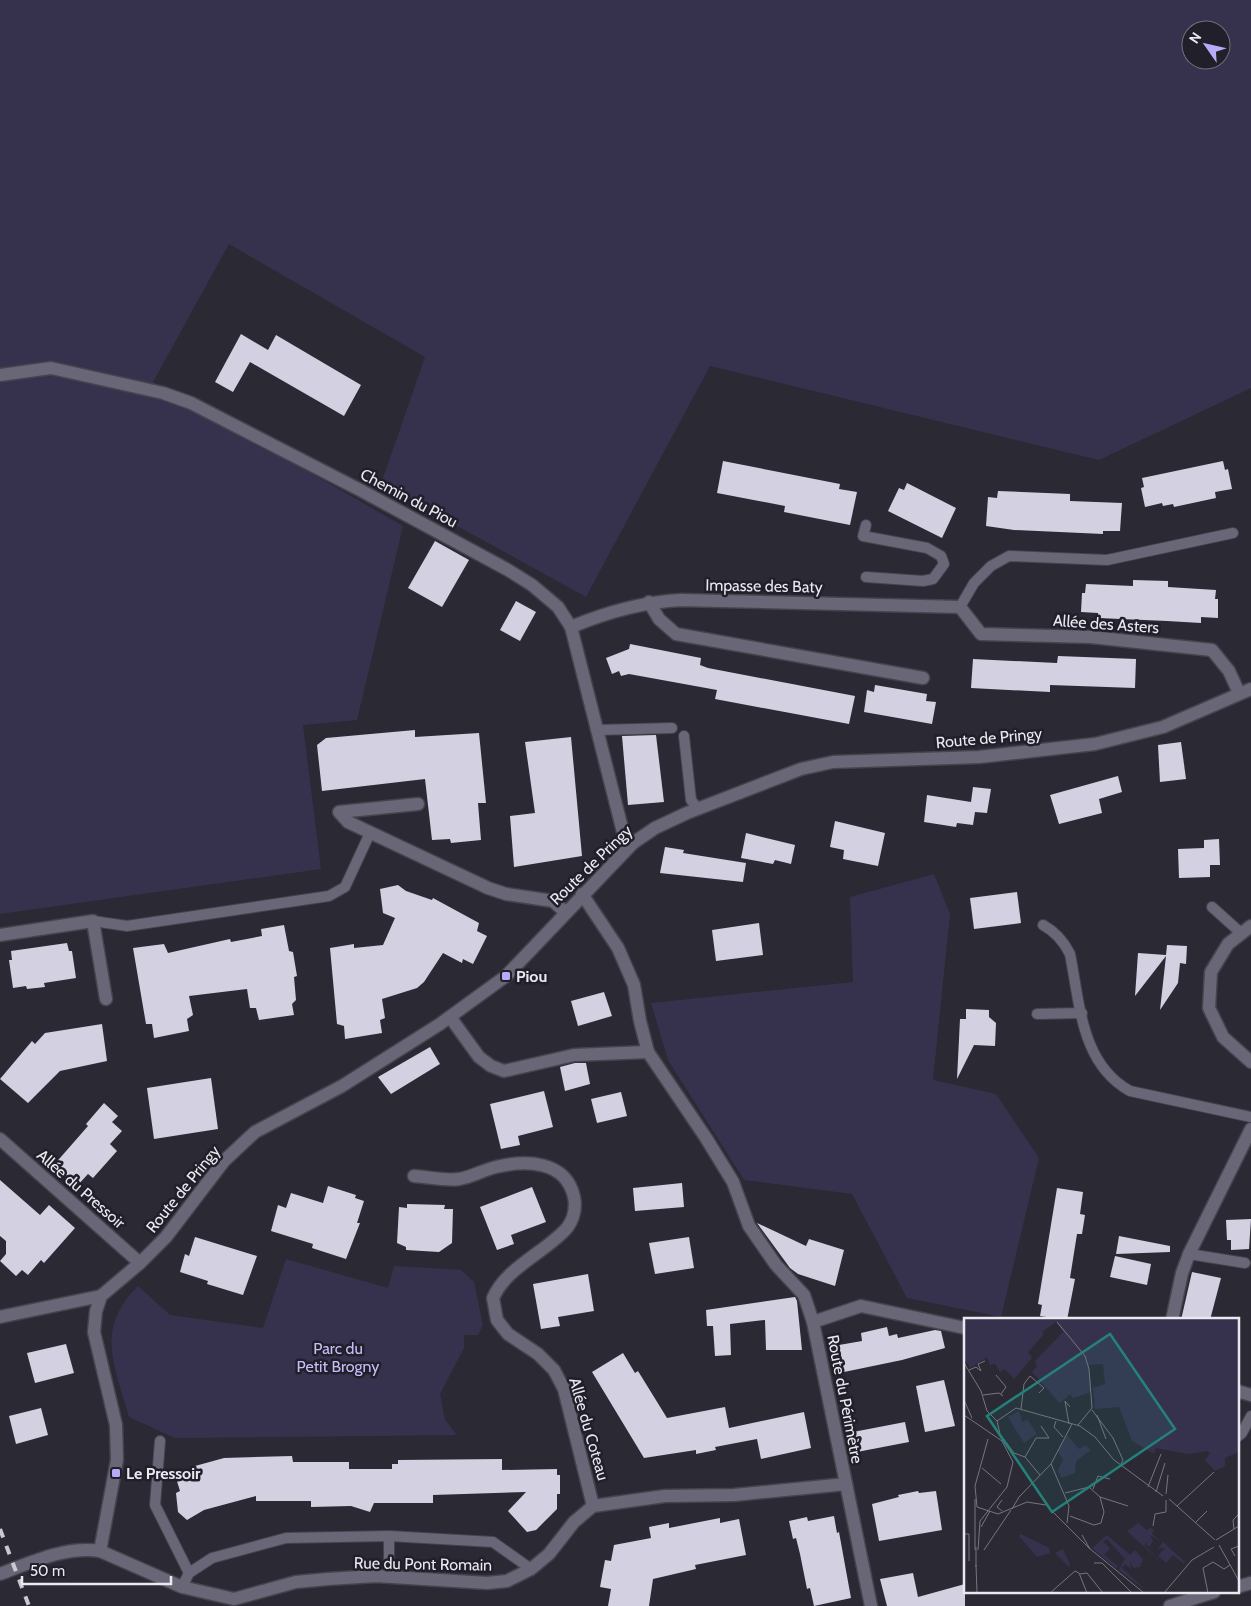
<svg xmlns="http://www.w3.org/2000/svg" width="1251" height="1606" viewBox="0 0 1251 1606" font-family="Cabin,sans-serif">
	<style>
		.green { fill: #36324e; fill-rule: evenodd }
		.building { fill: #d3d1e1 }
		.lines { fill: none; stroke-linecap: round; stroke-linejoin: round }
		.service-casing { stroke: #45444e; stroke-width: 12 }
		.minor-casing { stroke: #45444e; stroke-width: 15 }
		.tertiary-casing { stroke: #45444e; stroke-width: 15 }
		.service { stroke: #696777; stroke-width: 10 }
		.minor { stroke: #696777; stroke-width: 12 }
		.tertiary { stroke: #696777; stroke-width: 12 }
		.rail { stroke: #cac9d2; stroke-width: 4; stroke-dasharray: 9 9; stroke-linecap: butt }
		.poi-dot { fill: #b7abf8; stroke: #201f2a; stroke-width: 2 }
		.labels { text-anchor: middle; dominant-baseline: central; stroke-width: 5; stroke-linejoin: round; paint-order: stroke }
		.street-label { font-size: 16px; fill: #eae9f1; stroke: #201f2a }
		.poi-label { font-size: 16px; font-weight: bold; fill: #eae9f1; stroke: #201f2a; text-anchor: start }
		.park-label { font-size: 16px; fill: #c6bef9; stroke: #201f2a }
		.inset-road { fill: none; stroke: #777680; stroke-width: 1 }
		.view { fill: #25827b; fill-opacity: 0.15; stroke: #25827b; stroke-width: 2.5 }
		.inset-edge { fill: none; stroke: #eae9f1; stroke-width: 2.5 }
	</style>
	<rect width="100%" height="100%" fill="#2a2934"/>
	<g class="green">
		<path d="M0 0H1251V388L1099 460 710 366 586 597 381 484 425 357 229 244 153 382 403 526 357 720 303 725 321 869 0 914ZM1191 30H1221V60H1191Z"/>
		<path d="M934 874 950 914 933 1080 996 1094 1039 1158 1001 1317 907 1298 852 1194 744 1180 668 1060 651 1003 853 982 850 897Z"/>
		<path d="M286 1259 388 1288 394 1266 461 1270 474 1282 483 1325 478 1335H464V1348L440 1394 445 1420 457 1435 175 1438 129 1417C115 1365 94 1330 138 1286L170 1315 263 1328Z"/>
	</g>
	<g class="building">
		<path d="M241 334 268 350 276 335 361 385 344 416 250 362 233 392 215 382Z"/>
		<path d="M723 461 840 484 839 489 857 492 850 525 784 512 785 506 717 493Z"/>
		<path d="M1223 461 1225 470 1228 469 1232 489 1215 492 1216 498 1174 507 1173 504 1163 506 1162 503 1145 507 1141 488 1144 487 1142 478Z"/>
		<path d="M907 483 956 508 942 538 888 511 899 488 904 490Z"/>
		<path d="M998 491 1070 494V501L1122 503 1120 531H1103V534L1014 530 986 526 988 497 997 498Z"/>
		<path d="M435 541 469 560 442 607 408 588Z"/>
		<path d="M1133 580 1168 581V587L1216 590 1215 599H1218V618L1201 617V623L1167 621 1098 618V613L1081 612 1082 593H1085L1086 584 1133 586Z"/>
		<path d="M516 601 536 612 520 641 500 630Z"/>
		<path d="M630 644 701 658 700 665 708 668 855 696 849 724 715 699 717 690 629 674 621 676 619 671 612 674 606 658 629 649Z"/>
		<path d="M1058 656 1136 659 1135 688 1050 685V692L971 688 973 659 1057 663Z"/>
		<path d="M875 685 927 694 926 701 936 702 932 724 864 712 867 690 874 692Z"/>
		<path d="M415 730V737L479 733 486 803H478L481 840 451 843 450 839 432 840 425 779 322 791 317 745 326 738Z"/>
		<path d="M656 735 664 802 628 805 622 736Z"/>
		<path d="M571 737 582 856 514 867 510 816 535 813 525 742Z"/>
		<path d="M1181 742 1186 779 1160 782 1158 745Z"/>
		<path d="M1118 776 1122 792 1099 799 1102 813 1059 824 1050 795Z"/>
		<path d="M973 787 991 789 987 813 975 812 973 825 957 823 956 827 924 822 927 795 971 802Z"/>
		<path d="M835 821 885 833 878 866 843 859 844 850 830 847Z"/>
		<path d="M746 833 795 845 791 864 775 860 773 864 741 858Z"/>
		<path d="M1219 839 1220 865H1210V877L1179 878 1178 849 1204 848V840Z"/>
		<path d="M665 847 684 850 683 853 746 863 743 882 660 873Z"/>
		<path d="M398 885 406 891 432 900 433 898 479 923 477 931 487 936 473 964 463 959 462 963 443 953 424 982 417 988 382 999 385 1018 380 1020 382 1033 345 1039 344 1026 337 1024 330 948 354 944V948L383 945 395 918 383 913 380 889Z"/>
		<path d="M1017 892 1021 923 974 929 970 898Z"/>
		<path d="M759 923 763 955 716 961 712 930Z"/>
		<path d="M284 925 289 951 293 952 297 976 294 977 296 1000 292 1004 294 1015 259 1020 256 1008H250L247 989 189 996 193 1015 187 1019 189 1031 154 1038 152 1024H146L133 948 164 944 168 953 230 939 231 942 262 936 261 929Z"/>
		<path d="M67 943 69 951H72L76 978 44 983 45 987 27 989 26 986 13 988 9 960H12L11 951Z"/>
		<path d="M1167 945 1187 946 1186 964 1180 963 1178 983 1160 1010 1166 956 1135 996 1138 953 1166 955Z"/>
		<path d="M604 992 612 1016 578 1026 571 1001Z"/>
		<path d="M966 1009 989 1010V1017L996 1023 995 1046 974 1045 957 1079 960 1019H966Z"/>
		<path d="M102 1024 107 1061 60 1071 28 1103 0 1079 32 1041 35 1044 45 1033Z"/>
		<path d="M430 1047 440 1064 391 1094 378 1077Z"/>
		<path d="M575 1063H586L590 1084 565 1091 560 1067Z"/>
		<path d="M211 1078 218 1129 154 1139 147 1088Z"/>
		<path d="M544 1091 553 1127 518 1136 520 1145 501 1149 490 1104Z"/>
		<path d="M621 1092 627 1116 597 1123 591 1099Z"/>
		<path d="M104 1103 118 1116 112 1122 122 1131 110 1144 117 1151 93 1178 88 1174 76 1187 53 1166 88 1126 86 1124Z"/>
		<path d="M0 1180 40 1215 49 1205 75 1228 44 1263 41 1260 28 1275 22 1270 16 1276 0 1261 6 1254V1241L0 1236Z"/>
		<path d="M682 1183 684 1207 635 1211 633 1188Z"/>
		<path d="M328 1186 356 1195 355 1198 364 1201 357 1223H360L346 1259 312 1248 313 1244 271 1231 278 1205 286 1208 291 1193 323 1203Z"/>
		<path d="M532 1187 546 1222 511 1235 514 1244 497 1250 480 1207Z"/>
		<path d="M1057 1188 1083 1192 1080 1214 1085 1215 1082 1234H1077L1070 1278 1075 1279 1067 1320 1040 1316 1042 1305 1038 1304Z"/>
		<path d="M407 1204 445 1205 444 1209H453L452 1243 439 1252 406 1250V1247L397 1243 399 1207 407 1208Z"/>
		<path d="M1251 1219 1249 1249 1231 1250V1240H1227L1226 1220Z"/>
		<path d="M757 1223 806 1246 809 1239 844 1250 835 1286 798 1274 790 1268Z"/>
		<path d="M1119 1236 1170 1246V1252L1116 1254Z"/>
		<path d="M195 1237 257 1256 243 1295 207 1284 208 1281 180 1272 185 1254 189 1256Z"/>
		<path d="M689 1237 694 1268 655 1274 649 1243Z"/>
		<path d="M1115 1256 1151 1264 1147 1285 1110 1277Z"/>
		<path d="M1192 1272 1221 1278 1210 1320H1181Z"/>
		<path d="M588 1274 594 1311 558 1317 560 1326 541 1329 533 1284Z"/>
		<path d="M795 1297 797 1301 802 1350H766L765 1320 730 1324 731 1355 715 1356 713 1326H707L706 1310Z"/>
		<path d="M887 1327 889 1336 897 1334 898 1338 935 1330 941 1331 945 1348 902 1360 844 1372 839 1345 862 1341 861 1333Z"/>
		<path d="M66 1344 74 1373 35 1383 27 1353Z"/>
		<path d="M623 1353 635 1373 638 1371 667 1418 725 1407 729 1428 804 1412 811 1448 761 1459 757 1439 715 1447 716 1450 696 1454V1450L644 1458 592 1372Z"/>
		<path d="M944 1380 955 1426 925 1432 916 1386Z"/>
		<path d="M41 1408 48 1435 16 1444 9 1416Z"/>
		<path d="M905 1422 909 1442 857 1452 853 1432Z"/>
		<path d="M292 1456 293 1462H349V1469H392V1464H398V1460L502 1459V1470L557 1469V1475H560V1494H557V1509L536 1530 527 1532 508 1511 526 1492 433 1495V1503H374L370 1512 351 1506 311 1507V1501H256V1496L204 1510 187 1520 178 1512 176 1493 180 1491 176 1478 196 1472 195 1466 224 1458Z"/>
		<path d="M918 1491 919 1493 936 1491 942 1530 879 1541 872 1504 899 1497 898 1495Z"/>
		<path d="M834 1516 837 1533 839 1532 851 1598 814 1606 810 1588 807 1589 800 1554 796 1538 793 1539 789 1521 807 1517 808 1521Z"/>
		<path d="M720 1518V1523L739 1519 746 1555 695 1565 696 1569 653 1579 649 1606H608L611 1589 600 1587 605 1560 611 1561 614 1545 651 1538 649 1527 669 1523V1528Z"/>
		<path d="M913 1573 918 1597 965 1584V1606H887L880 1579Z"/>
	</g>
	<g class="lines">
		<g class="service-casing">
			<g id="service">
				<path d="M866 525 863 536 927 548 941 556 944 564 933 579 923 581 866 577"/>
				<path d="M960 607 974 583 991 566 1009 556 1107 560 1233 533"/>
				<path d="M597 730 672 728"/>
				<path d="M684 736 691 800 698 809"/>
				<path d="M1212 907 1241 933"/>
				<path d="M93 921 127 926 329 896 345 887 370 833"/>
				<path d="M1043 925C1056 932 1064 942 1070 954 1080 1004 1081 1064 1130 1091L1251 1117"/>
				<path d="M1037 1014 1082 1013"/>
				<path d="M1189 1254 1245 1263"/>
				<path d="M1237 1437 1242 1433 1251 1416"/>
				<path d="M160 1441 155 1505 189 1573"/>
				<path d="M389 1536V1577"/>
				<path d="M182 1587 189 1573 212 1558 286 1538 389 1536 493 1542 531 1569"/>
			</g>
		</g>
		<g class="minor-casing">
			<g id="minor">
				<path d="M0 375 51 368 163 393 191 403 362 491 508 570 532 585 558 607 571 627 623 832 633 843"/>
				<path d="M649 602 659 619 676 634 923 678"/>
				<path d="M571 627C607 612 642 602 681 600L960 607 981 634 1091 637 1212 650 1229 671 1239 693"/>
				<path d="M418 804 339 812 348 822 488 888 506 894 553 901 565 912"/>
				<path d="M582 894 618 948 634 985 640 1021 648 1052 706 1138 733 1182 749 1226 776 1265 804 1295 813 1322"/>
				<path d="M1251 926 1228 944 1211 972 1209 1008 1223 1037 1251 1062"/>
				<path d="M0 935 93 921 106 999"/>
				<path d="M450 1017 479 1057 491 1066 504 1071 574 1055 648 1052"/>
				<path d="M0 1139 140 1263"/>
				<path d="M414 1176C428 1177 446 1181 459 1179 472 1177 483 1170 496 1167 525 1160 566 1160 574 1197 577 1211 572 1225 561 1234 539 1255 505 1270 493 1298L497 1320 508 1334 538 1354 554 1370 564 1389 593 1506"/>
				<path d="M0 1317 101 1296"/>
				<path d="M1172 1320 1182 1273 1189 1254 1251 1129"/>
				<path d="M1237 1391 1251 1395"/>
				<path d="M100 1551 182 1587 234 1599 296 1582 328 1579 376 1576 487 1583 507 1581 531 1569 549 1554 574 1522 593 1506 665 1496 734 1495 846 1484"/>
				<path d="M1237 1587 1251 1583"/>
				<path d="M871 1606 813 1322 861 1306 965 1328"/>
				<path d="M1170 1606 1214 1592"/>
			</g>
		</g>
		<g class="tertiary-casing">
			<path id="tertiary" d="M0 1574C32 1562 66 1546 100 1551L117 1460 116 1425 94 1332 96 1311 101 1296 140 1263 166 1237 224 1161 255 1132 342 1086 440 1024 506 976 633 843 655 828 687 813 801 769 833 762 979 757 1095 744 1163 727 1251 689"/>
		</g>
		<use href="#service" class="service"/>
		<use href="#minor" class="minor"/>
		<use href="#tertiary" class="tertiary"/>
		<path class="rail" d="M0 1529 29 1606"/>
	</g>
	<g class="poi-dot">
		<rect x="501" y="971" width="10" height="10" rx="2.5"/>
		<rect x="111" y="1468" width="10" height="10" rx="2.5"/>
	</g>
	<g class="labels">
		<g class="street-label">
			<text transform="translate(409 498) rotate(28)">Chemin du Piou</text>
			<text transform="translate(764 586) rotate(1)">Impasse des Baty</text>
			<text transform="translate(1106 624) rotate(4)">Allée des Asters</text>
			<text transform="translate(989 738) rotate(-5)">Route de Pringy</text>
			<text transform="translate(591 865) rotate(-44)">Route de Pringy</text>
			<text transform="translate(81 1189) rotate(41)">Allée du Pressoir</text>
			<text transform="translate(183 1189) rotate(-51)">Route de Pringy</text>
			<text transform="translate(845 1399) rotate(79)">Route du Périmètre</text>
			<text transform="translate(589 1429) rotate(74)">Allée du Coteau</text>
			<text transform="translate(423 1564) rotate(1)">Rue du Pont Romain</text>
		</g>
		<g class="poi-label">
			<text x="516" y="976">Piou</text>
			<text x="126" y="1473">Le Pressoir</text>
		</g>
		<g class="park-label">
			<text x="338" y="1348">Parc du<tspan x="338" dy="18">Petit Brogny</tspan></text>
		</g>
	</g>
	<g transform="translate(964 1318)">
		<rect width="275" height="275" fill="#2a2934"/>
		<path d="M0 0H275V134L261 140V148L251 153 241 142 246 135 243 133 224 136 192 130 190 136 168 123 155 89 131 91 129 70 141 66 139 46 125 47 127 74 109 80 106 76 96 85 68 54 73 48 71 43 99 14 92 4 78 14 80 16 64 34 68 40 50 61 41 51 36 54 31 46 26 47 23 39 6 50 0 40ZM55 93 58 104 64 102 73 116 60 125 44 99ZM103 117 115 131 121 127 127 132 112 143 111 155 97 160 94 152 99 142 94 133ZM174 205 183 212 187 209 190 212 188 216 198 224 186 217 189 223 185 229 182 226 185 221 180 227 200 247 163 213ZM57 216 85 230 86 235 73 239 55 218ZM143 217 166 237 171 232 179 241 176 249 169 250 166 243 167 251 161 246 158 250 185 275 155 252 161 241 143 221 139 224 146 230 140 237 154 248 153 251 128 230ZM199 224 221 244 220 246 209 237 202 245 194 238 201 230H194ZM99 231 106 246 105 249 91 235Z" fill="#36324e"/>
		<path class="inset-road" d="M93 4 121 38 125 51 128 90 114 107M0 45 17 73 23 93 33 103M5 52 12 49 17 53 14 46 21 43M32 57 42 69 37 76M19 77 35 75 39 78M0 82 8 100M57 91 60 66 66 58 80 70 75 75M128 92 149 120 159 142 157 146M0 97 38 123 49 144 43 169 16 203 14 232M133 97 142 121M33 103 52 90 116 108 131 119 150 142 199 178M33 103 36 116 50 135 61 139 76 157M92 103 90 109 99 119M105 106 101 83 106 89M24 121 11 168 13 189 34 196 63 184 82 187 125 230 180 275M61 139 72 120H85L77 108M87 146 108 106M18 150 37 166M184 169 197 136M129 171 134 158 146 161M192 174 201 145M101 175 125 169 136 179 140 194 137 205 130 207 106 198M202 176 204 157M136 179 164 188M11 181V232M205 181 251 222M38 182 33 189 38 193M213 188 250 154M48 191 55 179 87 146 105 188 103 205M231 205 243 193M189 208 191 196 202 194V182M17 209 26 193M270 211 269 202 275 196M0 216H5V243M118 217 126 231M252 222 275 208M255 227 275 263M20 232 47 192M271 238 267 231 275 228M130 245H138L168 275M12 247 13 275M12 249V229M116 256 123 255 139 275M86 275 111 253 115 255 123 275M200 275 228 242 250 229M244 275 239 250 249 244 260 251 266 247"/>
		<path class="view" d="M146 16 211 111 88 194 23 98Z"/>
		<rect width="275" height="275" class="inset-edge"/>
	</g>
	<g transform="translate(1206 45) rotate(304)"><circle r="24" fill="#201f2a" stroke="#71707a"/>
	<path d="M0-4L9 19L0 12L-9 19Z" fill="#b7abf8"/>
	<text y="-8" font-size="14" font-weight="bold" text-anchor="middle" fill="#eae9f1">N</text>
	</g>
	<path d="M22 1576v8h149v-8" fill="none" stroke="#eae9f1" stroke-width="2.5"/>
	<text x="30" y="1576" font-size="15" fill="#eae9f1" stroke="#201f2a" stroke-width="4" paint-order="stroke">50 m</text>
</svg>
